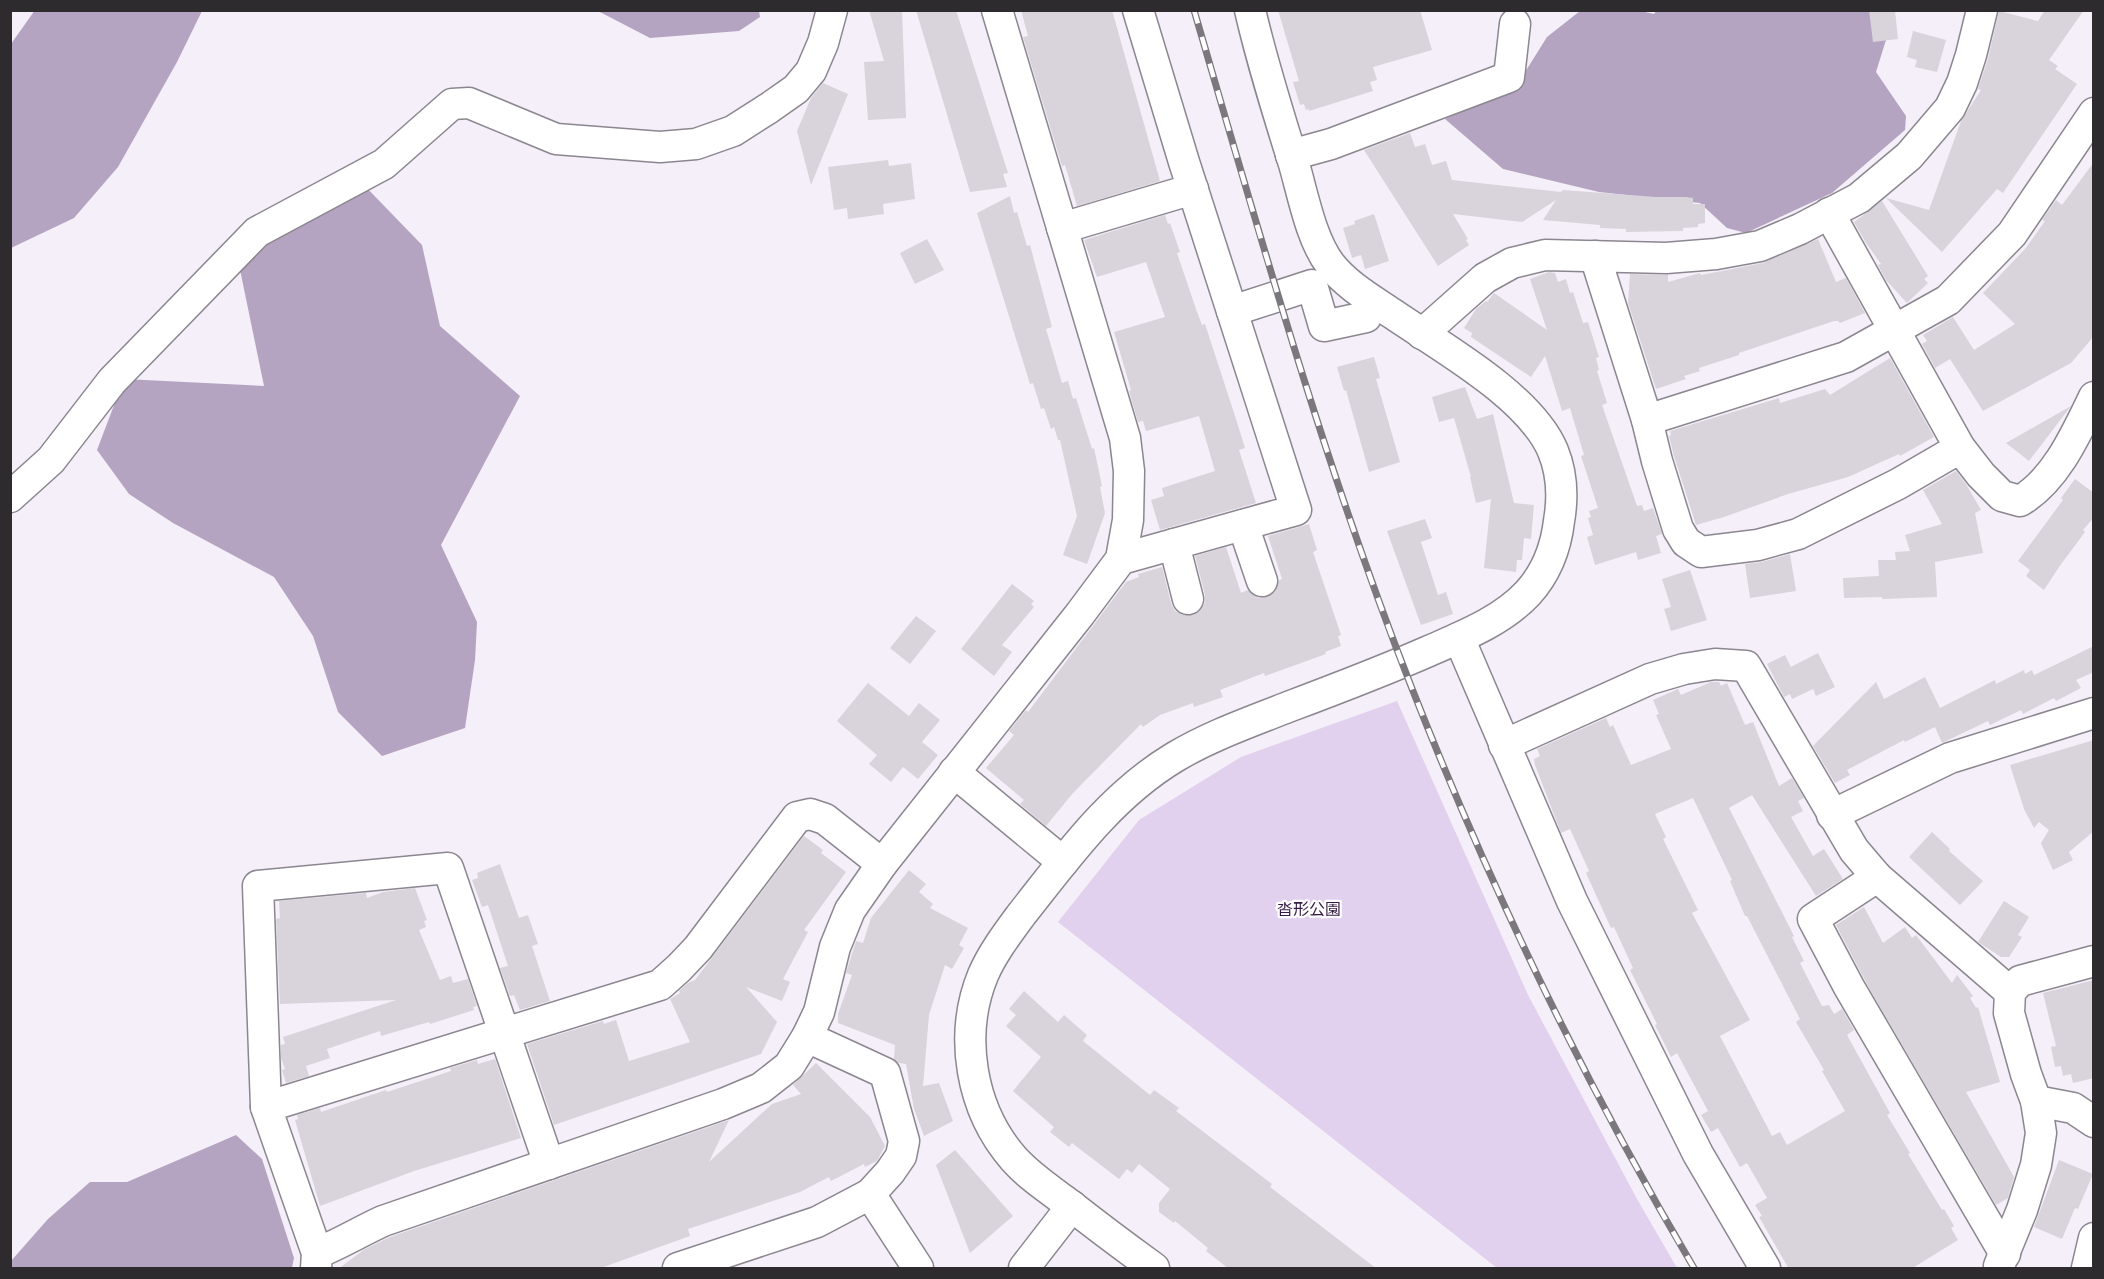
<svg xmlns="http://www.w3.org/2000/svg" width="2104" height="1279" viewBox="0 0 2104 1279" font-family="Cabin,'Noto Sans JP',sans-serif">
	<style>
		.green { fill: #e1d0ee }
		.forest { fill: #b5a4c1 }
		.building { fill: #d9d3dc; fill-rule: evenodd }
		.lines { fill: none; stroke-linecap: round; stroke-linejoin: round }
		.minor-casing { stroke: #8b868f; stroke-width: 33 }
		.minor { stroke: #fff; stroke-width: 30 }
		.rail-casing { stroke: #7b787d; stroke-width: 7 }
		.rail { stroke: #fff; stroke-width: 4.5; stroke-dasharray: 14; stroke-linecap: butt }
		.labels { text-anchor: middle; dominant-baseline: central; stroke-width: 4.5; stroke-linejoin: round; paint-order: stroke }
		.park-label { font-size: 16px; fill: #341c44; stroke: #fff }
	</style>
	<rect width="100%" height="100%" fill="#f4eff8"/>
	<path class="green" d="M1397 701 1528 995 1637 1199 1677 1268H1497L1058 922 1139 820 1241 757Z"/>
	<g class="forest">
		<path d="M35 10 202 11 177 62 118 167 74 218 11 248V44Z"/>
		<path d="M1636 10 1654 14 1657 10 1895 11 1876 72 1906 116 1905 130 1832 193 1746 233 1727 228 1700 203 1599 192 1503 169 1445 119 1520 80 1547 37 1580 11Z"/>
		<path d="M759 11 760 17 739 31 650 38 598 11Z"/>
		<path d="M361 182 422 245 440 326 520 396 441 545 477 622 475 660 465 728 382 756 338 712 313 636 274 577 173 523 129 494 97 450 124 379 264 386 237 255Z"/>
		<path d="M236 1135 262 1159 294 1258 292 1268H11V1261L48 1219 90 1182H127Z"/>
	</g>
	<g class="building">
		<path d="M869 10H902L906 118 868 120 864 62 884 61Z"/>
		<path d="M916 10H956L1008 173 1003 174 1007 187 970 192Z"/>
		<path d="M1021 10H1112L1160 181 1077 206 1065 165 1062 166 1023 37 1028 36Z"/>
		<path d="M1278 10H1420L1432 50 1373 67 1377 80 1370 82 1373 91 1309 111V109L1306 110 1304 104 1300 105 1293 82 1299 81Z"/>
		<path d="M1869 10H1895L1898 39 1873 42Z"/>
		<path d="M2045 10H2084L2049 60 2058 66 2055 69 2077 84 2003 193 1997 189 1942 252 1886 198 1929 210 1961 121 1981 90 1978 89 1988 59 1999 11 2038 21Z"/>
		<path d="M1913 31 1946 40 1937 72 1915 67 1917 60 1907 57Z"/>
		<path d="M823 83 848 94 811 185 797 131 811 98Z"/>
		<path d="M1410 133 1415 147 1425 144 1432 165 1446 161 1452 180 1561 192 1563 190 1656 197H1686L1693 198V204H1705V223L1698 224V227L1683 228V231L1626 232V229L1600 228V225L1543 220 1556 200 1522 222 1453 214 1468 239 1466 240 1469 245 1438 266 1364 150Z"/>
		<path d="M888 160 889 166 911 163 915 199 883 204 884 214 848 219 847 208 834 210 828 167Z"/>
		<path d="M2094 162V336L2071 363 1983 411 1950 359 1935 368 1922 344 1927 341 1923 335 1953 317 1974 350 2015 324 1983 293 2025 249 2045 221 2042 220 2056 200 2062 205Z"/>
		<path d="M1010 196 1014 213 1017 212 1027 246 1030 245 1052 327 1046 329 1062 383 1068 381 1073 399 1076 398 1092 449 1094 448 1102 486 1100 487 1105 513 1087 564 1063 555 1077 516 1060 440H1058L1054 427 1051 429 1044 408 1041 409 1033 383 1030 384 977 213Z"/>
		<path d="M1882 201 1928 276 1924 279 1928 283 1907 303 1886 280 1878 265 1881 264 1866 243 1854 222Z"/>
		<path d="M1374 214 1389 261 1365 269 1361 255 1352 258 1343 228 1355 224 1354 221Z"/>
		<path d="M1165 215 1168 224 1170 223 1180 252 1177 253 1197 312 1202 325 1205 324 1235 416 1245 448 1239 450 1256 503 1160 530 1151 500 1164 496 1162 488 1215 471 1199 416 1146 431 1143 421 1138 422 1129 391 1131 390 1114 332 1165 317 1146 262 1097 277 1084 240Z"/>
		<path d="M927 239 944 270 915 284 900 253Z"/>
		<path d="M1818 239 1836 282 1846 278 1865 313 1840 323 1838 321H1834L1739 353V355L1699 368 1700 371 1684 376 1686 379 1656 389 1628 303 1630 274 1668 275V282L1700 273 1701 275 1763 263Z"/>
		<path d="M1549 272 1555 273 1558 282 1566 279 1570 293 1573 292 1583 323 1588 322 1599 357 1596 358 1599 370 1597 371 1607 403 1602 405 1637 506 1642 505 1644 511 1653 508 1662 534 1656 536 1661 553 1638 560 1636 552 1595 565 1587 537 1593 535 1588 518 1591 517 1589 511 1598 508 1581 456 1584 455 1570 408 1562 411 1545 356 1531 377 1471 337 1472 333 1464 328 1476 309 1486 301 1487 302 1494 293 1547 330 1530 279Z"/>
		<path d="M1374 357 1380 378 1376 379 1400 462 1369 472 1346 390 1344 391 1337 367Z"/>
		<path d="M1890 358 1934 437 1900 456 1899 454 1848 477 1788 494 1724 517 1696 525 1674 456 1669 436 1671 435 1670 431 1779 398 1780 403 1825 389 1830 395Z"/>
		<path d="M1465 387 1477 419 1493 414 1514 503 1534 505 1531 539 1524 538 1522 560H1517L1516 572 1484 568 1491 499 1476 503 1470 477H1471L1454 418 1439 422 1432 397Z"/>
		<path d="M2071 406 2029 461 2006 443Z"/>
		<path d="M1956 471 1966 484 1981 510 1975 513 1983 553 1935 562 1937 597 1882 599V597L1844 598 1843 578 1879 576 1878 560H1896L1895 552 1910 551 1905 535 1942 524 1923 490Z"/>
		<path d="M2075 479 2094 493V517L2083 530 2085 532 2059 567 2044 590 2026 576 2030 570 2018 561 2063 500 2061 498Z"/>
		<path d="M1425 519 1432 538 1421 542 1438 595 1446 592 1453 614 1421 625 1387 531Z"/>
		<path d="M1309 524 1317 550 1313 552 1341 635 1338 636 1341 646 1325 652 1326 654 1265 676 1264 673 1220 690 1223 697 1194 707 1193 703 1160 715 1143 727 1141 724 1073 793 1046 826 1020 804 1024 800 986 768 1014 735 1009 731 1026 710 1028 712 1126 582 1139 577 1138 574 1162 567 1171 603 1175 611 1183 615H1193L1200 611 1205 603V595L1195 556 1226 547 1241 593 1248 590 1258 598 1267 597 1275 592 1279 580 1282 579 1268 536Z"/>
		<path d="M1790 554 1796 591 1750 598 1745 564 1762 562Z"/>
		<path d="M1690 570 1707 620 1671 631 1664 609 1671 607 1662 579Z"/>
		<path d="M1012 584 1034 601 1031 604 1034 607 1002 645 1012 652 994 676 961 649Z"/>
		<path d="M916 616 936 631 910 664 890 648Z"/>
		<path d="M2094 646V672L2076 680 2081 688 2056 701 2054 698 2023 714 2021 710 1990 725 1988 721 1942 743 1935 727 1905 742 1904 740 1847 770 1850 775 1835 783 1813 746 1876 682 1884 699 1925 677 1940 708 1995 680 1996 684 2024 670 2025 674 2032 670 2034 675Z"/>
		<path d="M1818 653 1835 687 1816 696 1813 689 1792 699 1790 694 1784 697 1767 664 1785 655 1791 667Z"/>
		<path d="M1711 682H1719L1721 686 1727 683 1745 725 1753 722 1779 786 1792 778 1804 798 1798 801 1803 811 1791 817 1813 856 1824 849 1843 879 1816 896 1752 795 1729 808 1794 936 1792 937 1804 961 1800 963 1822 1006 1829 1005 1834 1014 1842 1009 1854 1030 1847 1035 1890 1113 1887 1115 1910 1153 1908 1154 1942 1210 1944 1209 1954 1226 1951 1228 1958 1240 1911 1269H1789L1759 1217 1762 1216 1755 1205 1767 1198 1747 1163 1740 1167 1718 1128 1711 1132 1701 1115 1708 1111 1677 1053 1671 1057 1655 1025 1657 1024 1630 970 1633 968 1614 927 1611 928 1586 873 1589 871 1570 829 1561 833 1535 765 1534 759 1540 756 1537 749 1606 718 1610 727 1613 725 1631 765 1671 749 1656 715 1659 714 1653 700 1678 689 1681 695ZM1693 798 1732 880 1730 881 1745 916H1747L1800 1019 1796 1022 1824 1070 1822 1071 1845 1111 1787 1145 1780 1132 1772 1136 1720 1036 1750 1020 1692 913 1698 910 1663 839 1666 837 1655 814Z"/>
		<path d="M868 683 909 716 919 703 940 720 922 742 938 755 918 779 903 767 891 782 869 764 877 755 837 721Z"/>
		<path d="M2094 740V831L2069 852 2073 860 2053 870 2041 843 2049 830 2039 822 2034 828 2024 809 2010 765Z"/>
		<path d="M1932 832 1950 849 1949 851 1983 881 1960 905 1909 857Z"/>
		<path d="M804 836 823 850 821 853 846 872 804 930 808 932 783 979 790 982 782 1001 746 987 777 1022 761 1054 554 1125 527 1044 603 1021 604 1024 616 1020 629 1061 690 1042 670 999 680 993 679 991 688 983 695 980Z"/>
		<path d="M500 864 519 918 528 915 538 944 532 946 550 1001 520 1010 514 995 510 996 500 968 508 966 488 905 482 907 472 880 478 878 477 873Z"/>
		<path d="M909 870 926 884 919 892 933 904 930 908 968 928 959 945 964 948 952 969 945 965 929 1015 923 1086 939 1083 953 1121 924 1136 914 1109 906 1064 899 1063 894 1059 895 1045 838 1023V1014L852 975 846 973 856 941 863 943 871 918Z"/>
		<path d="M415 888 427 920 424 921 426 927 419 930 440 980 451 976 453 983 468 979 477 1006 473 1007 474 1010 430 1024 429 1022 381 1036 380 1031 327 1049 330 1058 306 1066 309 1076 286 1083 282 1070 285 1069 281 1058V1045L285 1044 283 1037 396 1000 280 1004 276 919 280 918 279 901 366 893 367 898 383 892Z"/>
		<path d="M2004 901 2029 917 2018 935 2022 937 2009 957H2001L1978 942Z"/>
		<path d="M1864 907 1883 943 1905 927 1912 938 1916 935 1952 983 1957 975 1973 996 1970 998 1976 1008 1978 1007 2000 1082 1966 1092 2014 1177 2008 1198 1996 1205 1869 988 1836 925Z"/>
		<path d="M2094 980V1078L2073 1083 2071 1074 2063 1076 2061 1066 2055 1067 2051 1047 2056 1046 2043 993Z"/>
		<path d="M1024 991 1058 1022 1064 1015 1087 1035 1083 1041 1150 1095 1154 1090 1179 1108 1176 1111 1272 1184 1270 1187 1377 1269H1229L1206 1251 1208 1248 1175 1221 1174 1223 1159 1212V1203L1170 1189 1139 1164 1132 1173 1127 1169 1119 1179 1072 1143 1069 1147 1050 1132 1054 1127 1013 1091 1041 1057 1006 1026 1016 1015 1009 1009Z"/>
		<path d="M495 1059 521 1138 414 1171 320 1206 295 1120 298 1119 297 1115 320 1108 321 1112 386 1090 387 1092 451 1071 450 1068 477 1060 478 1064Z"/>
		<path d="M816 1063 870 1117 885 1146 877 1161 865 1167 864 1164 831 1181 829 1177 800 1192 688 1229 690 1236 598 1269H338L365 1249 390 1237 729 1120 709 1162 772 1104 801 1094 793 1085Z"/>
		<path d="M955 1150 1013 1216 970 1253 936 1165Z"/>
		<path d="M2059 1160 2093 1174 2078 1209 2075 1208 2062 1239 2034 1227Z"/>
	</g>
	<g class="lines">
		<g class="minor-casing">
			<g id="minor">
				<path d="M1291 155 1331 144 1509 77 1515 24"/>
				<path d="M1829 213 1960 448 1981 475 2002 496 2020 501C2056 480 2076 434 2094 397"/>
				<path d="M1062 228 1193 189"/>
				<path d="M1595 256 1647 420 1657 461 1678 529 1686 542 1701 552 1758 545 1798 534 1898 484 1960 448"/>
				<path d="M1232 311 1312 285 1324 326 1366 317 1374 302"/>
				<path d="M1422 334 1485 278 1512 263 1545 255 1666 258 1716 254 1760 246 1800 229 1859 198 1909 156 1950 108 1962 83 1971 55 1982 10"/>
				<path d="M1647 420 1846 357 1948 300 2012 234 2094 113"/>
				<path d="M10 497 51 460 112 381 257 232 384 164 452 104 469 103 556 139 660 147 696 144 733 131 769 108 796 89 811 71 823 43 832 10"/>
				<path d="M1243 525 1262 581"/>
				<path d="M1174 544 1188 599"/>
				<path d="M1121 559 1296 510 1184 162 1138 10"/>
				<path d="M1459 638 1572 901 1698 1154 1765 1268"/>
				<path d="M1504 745 1650 679 1684 669 1715 664 1746 666 1854 850 1877 877 2010 992"/>
				<path d="M954 772 1063 862"/>
				<path d="M1832 815 1950 758 2094 713"/>
				<path d="M1877 877 1813 919 1849 987 2005 1254"/>
				<path d="M2036 1101 2073 1108 2094 1122"/>
				<path d="M266 1107 660 985 679 968 698 948 797 817 810 814 825 819 882 864"/>
				<path d="M870 1194 918 1268"/>
				<path d="M317 1253C340 1244 361 1231 383 1221L723 1104 761 1088 789 1066 807 1037 819 1012 835 947 850 910 882 864 1080 614 1121 559 1128 520 1129 471 1125 438 997 10"/>
				<path d="M1999 1266 2022 1210 2036 1165 2041 1133 2036 1101 2026 1074 2009 1013 2010 992 2020 981 2094 961"/>
				<path d="M316 1268 317 1253 266 1107 258 886 448 868 549 1164"/>
				<path d="M678 1268 817 1222 870 1194 890 1172 901 1156 904 1141 885 1073 807 1037"/>
				<path d="M1024 1268 1072 1206"/>
				<path d="M1154 1268C1125 1247 1097 1226 1069 1204 1050 1190 1029 1176 1014 1159 971 1110 958 1036 983 975 992 954 1007 934 1021 915 1067 857 1110 796 1175 757 1210 736 1250 722 1288 707 1336 689 1383 671 1429 651 1463 636 1502 621 1528 593 1546 573 1556 547 1559 521 1563 498 1562 473 1553 451 1530 396 1441 347 1393 314 1372 300 1346 285 1330 264 1311 239 1303 195 1294 164 1278 113 1262 62 1250 10"/>
				<path d="M2087 1268 2094 1238"/>
			</g>
		</g>
		<use href="#minor" class="minor"/>
		<g class="rail-casing">
			<path id="rail" d="M1194 10C1260 236 1325 467 1411 686 1490 887 1584 1082 1694 1268"/>
		</g>
		<use href="#rail" class="rail"/>
	</g>
	<g class="labels">
		<g class="park-label">
			<text x="1309" y="909">沓形公園</text>
		</g>
	</g>
	<rect width="2104" height="1279" fill="none" stroke="#2d2b2e" stroke-width="24"/>
</svg>
